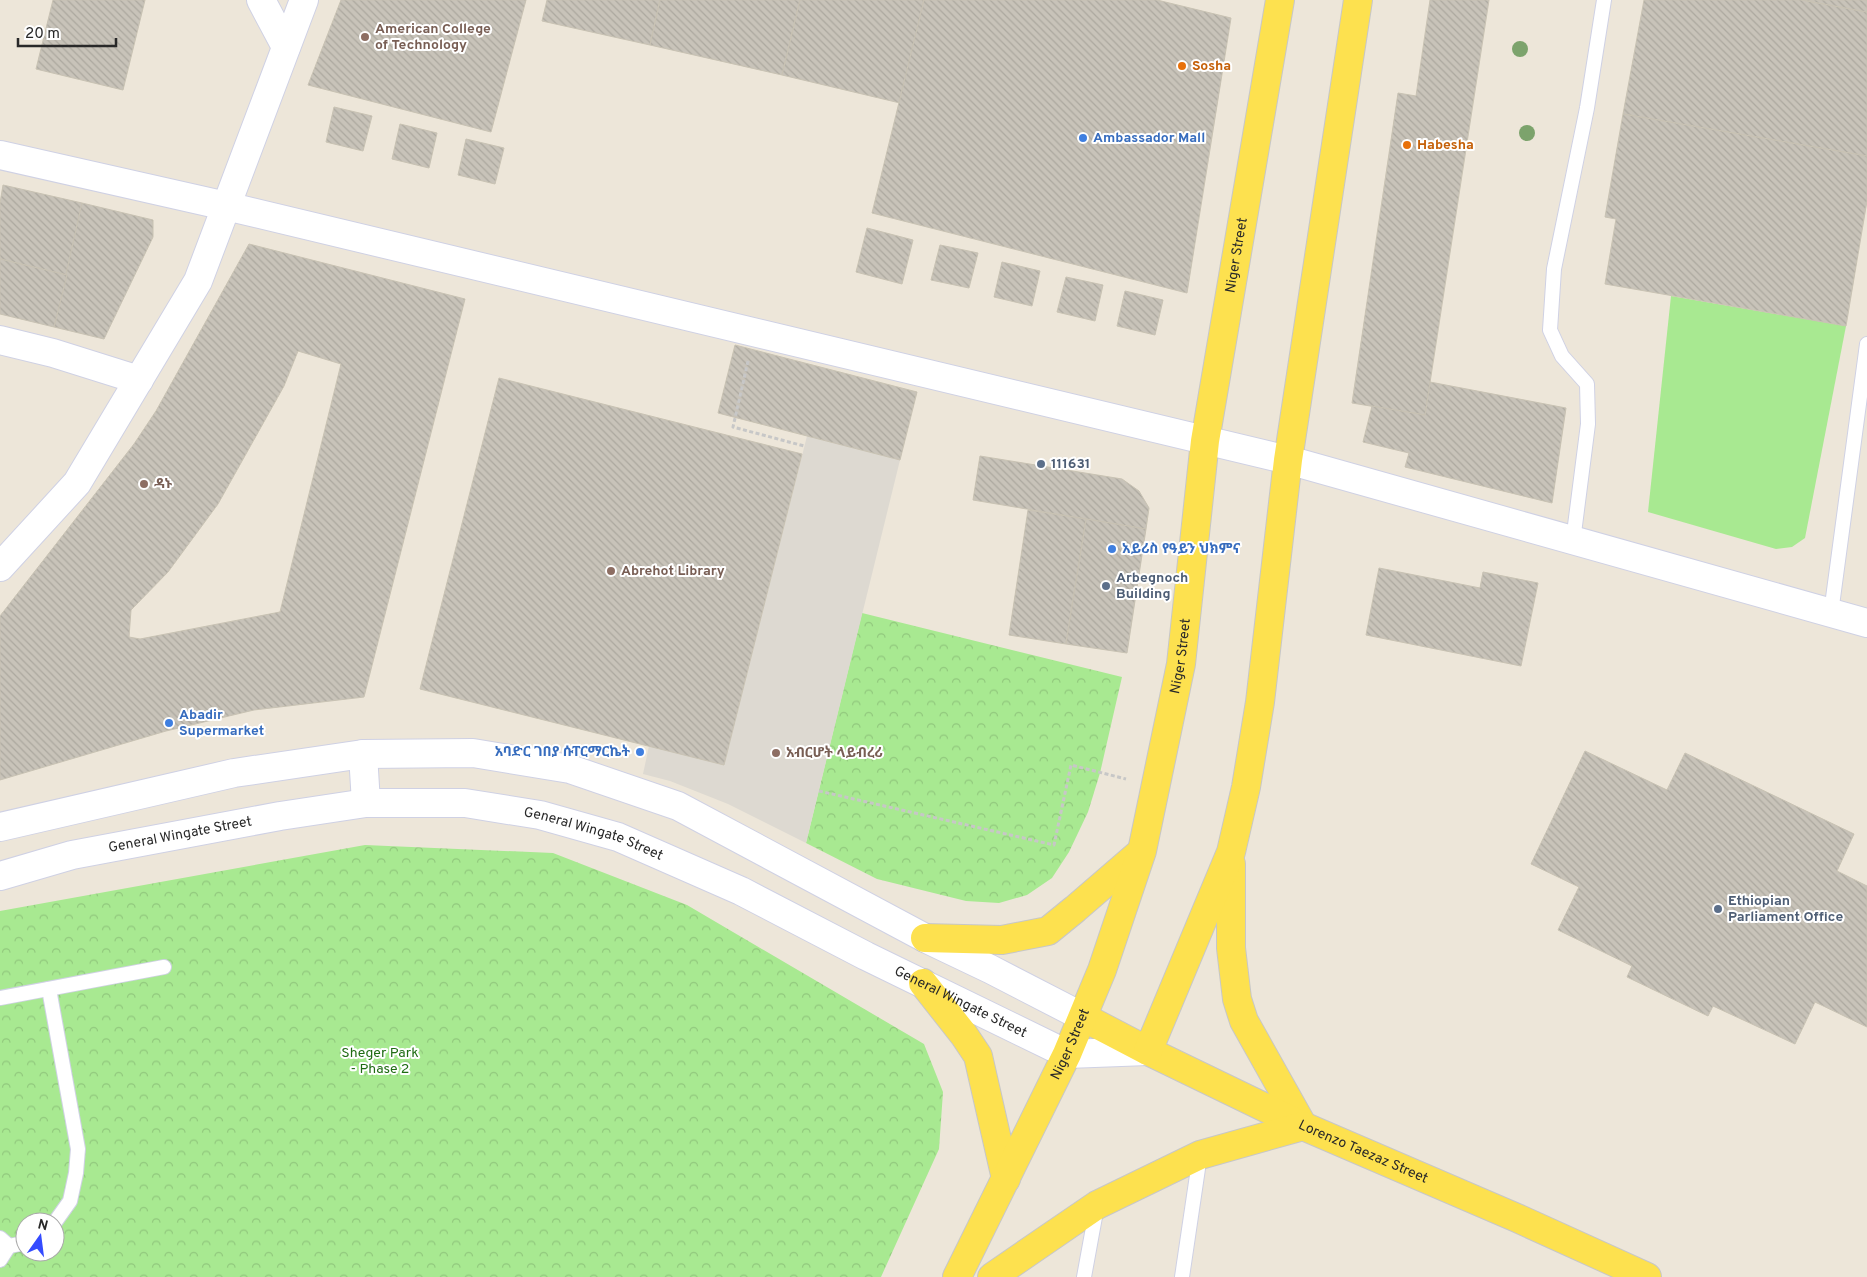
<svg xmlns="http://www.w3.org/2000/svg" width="1867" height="1277" viewBox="0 0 1867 1277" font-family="Overpass,'Noto Sans Ethiopic',sans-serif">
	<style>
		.forest { fill: url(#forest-crowns); fill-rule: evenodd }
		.garden { fill: #a8e991 }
		.plaza { fill: #ddd9d1 }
		.building { fill: url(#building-back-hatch); stroke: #c8c2b3; fill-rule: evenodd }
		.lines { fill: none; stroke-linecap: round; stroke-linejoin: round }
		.lane-casing { stroke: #cfd1e4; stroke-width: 16 }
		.street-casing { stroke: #cfd1e4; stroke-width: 30 }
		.secondary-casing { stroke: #cfd1e4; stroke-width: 30 }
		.primary-casing { stroke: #c7c7c7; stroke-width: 30 }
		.path { stroke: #c7c7c7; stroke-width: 3; stroke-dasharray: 4 2.5; stroke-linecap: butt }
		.lane { stroke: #fff; stroke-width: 14 }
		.street { stroke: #fff; stroke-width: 28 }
		.secondary { stroke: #fff; stroke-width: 28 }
		.primary { stroke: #fde14f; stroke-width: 28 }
		.tree { fill: #7ca36c }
		.education-dot { fill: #8d6e63; stroke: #fff; stroke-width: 2 }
		.food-dot { fill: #e8710a; stroke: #fff; stroke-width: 2 }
		.shop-dot { fill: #3f7fe0; stroke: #fff; stroke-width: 2 }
		.service-dot { fill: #5c6f8a; stroke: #fff; stroke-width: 2 }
		.labels { text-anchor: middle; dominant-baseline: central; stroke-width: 4; stroke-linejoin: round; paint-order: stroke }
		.education-label { font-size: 14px; font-weight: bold; fill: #785e54; stroke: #fff; text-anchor: start }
		.food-label { font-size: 14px; font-weight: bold; fill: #c56008; stroke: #fff; text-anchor: start }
		.shop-label { font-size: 14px; font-weight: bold; fill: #366cbe; stroke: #fff; text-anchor: start }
		.street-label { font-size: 14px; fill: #292929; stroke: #fff }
		.service-label { font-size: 14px; font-weight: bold; fill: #4e5e75; stroke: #fff; text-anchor: start }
		.park-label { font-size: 14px; fill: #1f6c13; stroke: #fff }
	</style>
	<defs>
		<pattern id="forest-crowns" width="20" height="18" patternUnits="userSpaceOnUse" patternTransform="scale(1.25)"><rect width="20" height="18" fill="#a8e991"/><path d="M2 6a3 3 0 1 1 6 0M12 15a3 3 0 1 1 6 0" fill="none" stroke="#91c87d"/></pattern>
		<pattern id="building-back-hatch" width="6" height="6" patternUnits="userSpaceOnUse" patternTransform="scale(1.25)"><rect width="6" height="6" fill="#c8c3b9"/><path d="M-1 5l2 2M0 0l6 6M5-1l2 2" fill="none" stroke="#aca89f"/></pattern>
	</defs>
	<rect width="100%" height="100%" fill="#ede6d9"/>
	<g class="forest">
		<path d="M862 613 1122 677 1100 773 1088 812 1069 852 1052 878 1027 895 999 903 966 901 877 879 806 843Z"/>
		<path d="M365 845 553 853 687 905 924 1044 943 1092 939 1149 881 1277H0V911ZM25 1222H55V1252H25Z"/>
	</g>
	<path class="garden" d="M1671 296 1846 326 1805 538 1792 547 1776 549 1648 512Z"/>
	<path class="plaza" d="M807 436 900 460 806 843 728 804 670 781 643 774 649 746 724 765Z"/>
	<g class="building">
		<path d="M53 0H145L123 90 36 69Z"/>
		<path d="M341 0H526L491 132 308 85Z"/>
		<path d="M547 0H660L650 45 542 21Z"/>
		<path d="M660 0H800L782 75 650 45Z"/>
		<path d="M800 0H924L900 103 782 75Z"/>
		<path d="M924 0H1157L1231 18 1187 293 872 213Z"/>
		<path d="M1430 0H1489L1425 415 1352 403 1398 93 1416 96Z"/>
		<path d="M1644 0H1802L1867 12V156L1623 114Z"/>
		<path d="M1802 0H1867V12Z"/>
		<path d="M334 107 372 116 363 151 326 142Z"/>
		<path d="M1623 114 1867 156V201L1846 326 1605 284 1616 219 1605 217Z"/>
		<path d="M400 124 437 133 429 168 392 159Z"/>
		<path d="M466 139 504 148 495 184 458 175Z"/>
		<path d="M3 185 82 203 67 275 0 259V203Z"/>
		<path d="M82 203 153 220V237L104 339 54 327Z"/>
		<path d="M867 228 913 240 902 284 856 272Z"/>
		<path d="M249 244 465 299 364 697 254 710 166 731 0 780V616L134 444 156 411ZM298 351 341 364 280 612 140 639 129 637 131 610 168 572 218 504 284 386Z"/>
		<path d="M940 245 978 253 969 288 931 280Z"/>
		<path d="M0 259 67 275 54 327 0 314Z"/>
		<path d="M1002 262 1040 271 1032 306 994 297Z"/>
		<path d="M1066 277 1103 285 1095 321 1057 312Z"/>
		<path d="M1125 291 1163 300 1155 335 1117 326Z"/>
		<path d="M735 345 917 392 900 460 718 413Z"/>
		<path d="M499 378 802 454 724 765 420 689Z"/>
		<path d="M1430 382 1566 408 1552 503 1405 467 1409 453 1363 442 1372 406 1425 415Z"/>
		<path d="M980 456 1122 479 1139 491 1149 508 1146 529 973 500Z"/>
		<path d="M1028 510 1086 519 1066 644 1009 635Z"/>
		<path d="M1086 519 1146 529 1127 653 1066 644Z"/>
		<path d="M1379 568 1480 588 1483 572 1538 583 1521 666 1366 635Z"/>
		<path d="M1585 751 1667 790 1685 753 1854 834 1837 871 1867 886V1027L1815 1002 1795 1044 1713 1006 1708 1016 1627 977 1632 966 1558 930 1579 887 1531 864Z"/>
	</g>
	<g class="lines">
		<g class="lane-casing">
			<g id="lane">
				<path d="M1573 541 1588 424 1587 384 1562 356 1550 330 1554 269 1587 108 1604 0"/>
				<path d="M1831 613 1867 344"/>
				<path d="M49 989 78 1149 76 1173 70 1201 55 1222"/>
				<path d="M0 998 164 967"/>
				<path d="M0 1238 9 1246 25 1243"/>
				<path d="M0 1260 9 1246"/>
				<path d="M1084 1277 1097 1206"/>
				<path d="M1182 1277 1200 1155"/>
			</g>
		</g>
		<g class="street-casing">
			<g id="street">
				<path d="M0 155 226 206 1288 460 1867 623"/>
				<path d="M0 340 53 353 139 380"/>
			</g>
		</g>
		<g class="secondary-casing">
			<g id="secondary">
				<path d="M261 0 286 47"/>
				<path d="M0 567 77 483 198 281 304 0"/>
				<path d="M363 754 366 803"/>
				<path d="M0 827 234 773 363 754 473 753 570 769 678 806 925 938 990 969 1083 1017"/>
				<path id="s1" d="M0 876 72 855 280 816 366 803H465L540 815 618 837 741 891 866 956 1067 1054 1148 1051"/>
			</g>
		</g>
		<g class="primary-casing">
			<g id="primary">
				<path d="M1231 864V948L1237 999 1244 1021 1303 1126"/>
				<path d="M925 938 1002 940 1048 931 1075 909 1141 852"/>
				<path d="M923 983 964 1035 978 1056 1006 1179"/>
				<path id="s2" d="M1083 1017 1148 1051 1303 1126 1517 1218 1647 1277"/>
				<path d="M1148 1051 1231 852 1246 787 1260 702 1288 460 1358 0"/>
				<path id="s3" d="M957 1277 1067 1054 1102 970 1142 851 1181 664 1205 441 1280 0"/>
				<path d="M992 1277 1097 1205 1200 1155 1303 1126"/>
			</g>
		</g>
		<g class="path">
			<path d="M748 361 733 427 804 446"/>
			<path d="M819 791 1054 845 1071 765 1126 779"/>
		</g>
		<use href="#lane" class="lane"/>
		<use href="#street" class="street"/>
		<use href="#secondary" class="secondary"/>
		<use href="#primary" class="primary"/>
	</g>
	<g class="tree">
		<circle cx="1520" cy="49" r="8"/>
		<circle cx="1527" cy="133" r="8"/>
	</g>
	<g class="education-dot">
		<circle cx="365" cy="37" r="5"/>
		<circle cx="144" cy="484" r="5"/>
		<circle cx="611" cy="571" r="5"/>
		<circle cx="776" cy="753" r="5"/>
	</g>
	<g class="food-dot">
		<circle cx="1182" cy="66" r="5"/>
		<circle cx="1407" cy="145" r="5"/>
	</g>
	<g class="shop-dot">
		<circle cx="1083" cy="138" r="5"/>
		<circle cx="1112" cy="549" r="5"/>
		<circle cx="169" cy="723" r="5"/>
		<circle cx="640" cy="752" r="5"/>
	</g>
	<g class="service-dot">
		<circle cx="1041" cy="464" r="5"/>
		<circle cx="1106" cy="586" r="5"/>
		<circle cx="1718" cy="909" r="5"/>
	</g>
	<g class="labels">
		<g class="education-label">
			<text x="375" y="29">American College<tspan x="375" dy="16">of Technology</tspan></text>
			<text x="154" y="484">ዳኑ</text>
			<text x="621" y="571">Abrehot Library</text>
			<text x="786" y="753">አብርሆት ላይብረሪ</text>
		</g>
		<g class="food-label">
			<text x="1192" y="66">Sosha</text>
			<text x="1417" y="145">Habesha</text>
		</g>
		<g class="shop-label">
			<text x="1093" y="138">Ambassador Mall</text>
			<text x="1122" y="549">አይሪስ የዓይን ህክምና</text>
			<text x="179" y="715">Abadir<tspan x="179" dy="16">Supermarket</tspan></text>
			<text x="630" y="752" text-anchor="end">አባድር ገበያ ሱፐርማርኬት</text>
		</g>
		<g class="street-label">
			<text stroke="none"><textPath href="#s3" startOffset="1069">Niger Street</textPath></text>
			<text stroke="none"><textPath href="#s3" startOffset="664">Niger Street</textPath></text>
			<text stroke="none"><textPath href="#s1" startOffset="185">General Wingate Street</textPath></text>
			<text stroke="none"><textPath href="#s1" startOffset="605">General Wingate Street</textPath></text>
			<text stroke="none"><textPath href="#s1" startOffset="1010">General Wingate Street</textPath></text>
			<text stroke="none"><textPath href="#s3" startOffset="259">Niger Street</textPath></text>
			<text stroke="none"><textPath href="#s2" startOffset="311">Lorenzo Taezaz Street</textPath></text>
		</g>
		<g class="service-label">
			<text x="1051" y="464">111631</text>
			<text x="1116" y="578">Arbegnoch<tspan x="1116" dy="16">Building</tspan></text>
			<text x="1728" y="901">Ethiopian<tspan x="1728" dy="16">Parliament Office</tspan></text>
		</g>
		<g class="park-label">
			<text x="380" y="1053">Sheger Park<tspan x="380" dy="16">- Phase 2</tspan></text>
		</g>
	</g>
	<g transform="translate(40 1237) rotate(14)"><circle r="24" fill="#ffffff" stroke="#a9a9a9"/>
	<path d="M0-4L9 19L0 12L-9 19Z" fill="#344bff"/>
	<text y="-8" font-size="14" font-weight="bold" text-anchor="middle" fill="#292929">N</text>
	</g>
	<path d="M18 38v8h98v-8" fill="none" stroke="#292929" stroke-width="2.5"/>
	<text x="25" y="38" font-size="15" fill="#292929" stroke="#ffffff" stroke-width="4" paint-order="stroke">20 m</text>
</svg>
